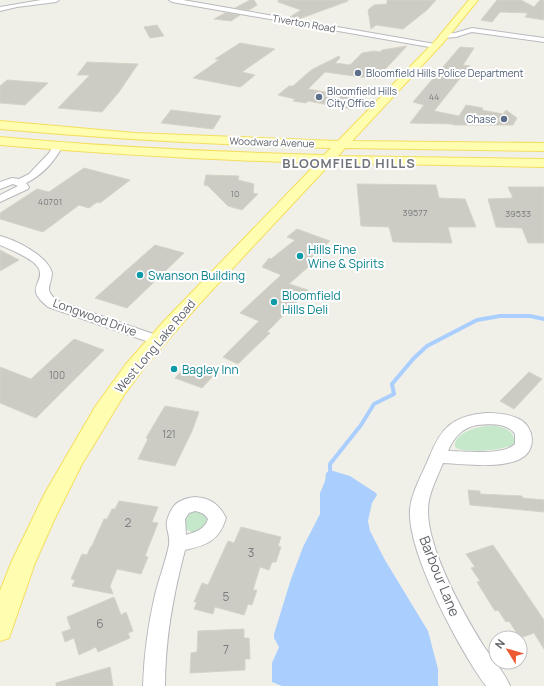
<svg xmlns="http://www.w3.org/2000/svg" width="544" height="686" viewBox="0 0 544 686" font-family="Manrope,sans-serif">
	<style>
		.green { fill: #c4e8c9 }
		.water { fill: #aacfff }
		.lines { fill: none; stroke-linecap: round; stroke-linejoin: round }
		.stream { stroke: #aacfff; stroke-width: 4 }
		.building { fill: #cccbc4; stroke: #d6d3c6 }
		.minor-casing { stroke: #b8b9be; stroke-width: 2 }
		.major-casing { stroke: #f4de5e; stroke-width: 2 }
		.minor { fill: #fff; fill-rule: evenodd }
		.major { fill: #fffdaf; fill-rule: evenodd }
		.service-dot { fill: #5c6f8a; stroke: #fff; stroke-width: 1.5 }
		.culture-dot { fill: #0f9aa8; stroke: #fff; stroke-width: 1.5 }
		.labels { text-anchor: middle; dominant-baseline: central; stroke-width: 4; stroke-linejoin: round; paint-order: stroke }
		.far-number-label { font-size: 9px; fill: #7a7c7f }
		.far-street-label { font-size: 10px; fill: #5f6268; stroke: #fff }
		.far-service-label { font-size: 10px; fill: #4e5e75; stroke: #fff; text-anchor: start }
		.number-label { font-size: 10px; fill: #7a7c7f }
		.culture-label { font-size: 12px; fill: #0d838f; stroke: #fff; text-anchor: start }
		.street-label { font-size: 12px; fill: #5f6268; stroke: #fff }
		.near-number-label { font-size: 12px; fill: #7a7c7f }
		.far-district-label { font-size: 13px; font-weight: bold; letter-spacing: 1px; fill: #70747a; stroke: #fff }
		.near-street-label { font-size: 14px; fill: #5f6268; stroke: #fff }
	</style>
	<rect width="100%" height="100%" fill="#f1f0e8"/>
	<g class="green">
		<path d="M487 426C499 425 516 429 514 444 506 450 463 454 455 447 453 433 477 427 487 426Z"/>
		<path d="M194 511H200L208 517 202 532 194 533 185 529 183 520 188 514Z"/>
	</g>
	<path class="water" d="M330 470 350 476 376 493 377 495 372 503 368 521 370 531 385 560 428 631 438 669V686H282L272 682V663L279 647 274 638V634L291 579 303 547 320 514V493L325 481 326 473Z"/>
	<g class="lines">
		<path class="stream" d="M330 470V464L361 425 374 404 394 394 392 384 414 358 427 346 477 320 500 316H530L544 319"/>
	</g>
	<g class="building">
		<path d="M250 0H254L257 5 249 10 235 8Z"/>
		<path d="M278 0H348V1L299 19 290 17 301 10 278 2Z"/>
		<path d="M387 0H436L427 10 403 29 376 25 371 29 368 10 374 5 387 4Z"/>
		<path d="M497 0H521L534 7 540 0H544V20L525 17 528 13 500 12 492 22 481 20Z"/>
		<path d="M225 13 240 15 231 21 214 19Z"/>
		<path d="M157 25 164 36 150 38 144 27Z"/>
		<path d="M240 43 275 49 242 72 255 75 243 85 240 87 193 78 219 60 215 59Z"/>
		<path d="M407 46 376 79 325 72 308 89 360 98 351 109 308 101 306 103 293 101 295 99 278 95 289 86H293L310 71H312L311 70 339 56 340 58 335 63 350 65 362 53 374 51 380 52 382 50Z"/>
		<path d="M460 47 474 48 463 65 470 66 434 111 459 116 466 105 483 108 482 110 503 114 506 110 517 118 513 125H453V124L410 123 424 105 413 102Z"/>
		<path d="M87 62 138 64 119 92 102 112 58 108 90 75H77Z"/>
		<path d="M7 80 34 82 48 83 25 105 0 103V86Z"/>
		<path d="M171 110 221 116 213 129 161 123Z"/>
		<path d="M84 168 130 180 100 203 97 202 89 208 79 205 43 232 0 219V213L37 189 49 192Z"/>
		<path d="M206 175 239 176 238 180 254 184 253 193 258 194 242 210 228 206 208 186 204 185Z"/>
		<path d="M357 184 436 185 439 198 465 199 476 227H448L452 243 393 242 389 227 361 226Z"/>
		<path d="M508 187H544V243H528L522 228 496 227 488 199 513 198Z"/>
		<path d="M297 229 330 241 312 257 317 259 289 284 308 290 267 332 270 333 238 364 223 357 259 321 240 313 281 275 262 267 269 258 271 259 295 240 287 237Z"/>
		<path d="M155 245 184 253 127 308 95 298Z"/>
		<path d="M0 250 19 260 0 271Z"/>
		<path d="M74 339 104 350 36 418 0 403V367L31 379Z"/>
		<path d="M187 365 214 375 202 388 175 378Z"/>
		<path d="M529 372 542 379 514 409 500 401Z"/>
		<path d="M165 406 199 412 192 431 175 466 138 459 148 439 146 438Z"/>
		<path d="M468 490 480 491V494L522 496 523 498 544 500V512L470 505Z"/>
		<path d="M119 501 158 507 152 522 158 523 145 556 148 557 141 574 117 569 110 586 113 594 72 586 75 580 71 579 82 554 87 555 91 546H92L104 519H107L112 509H115Z"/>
		<path d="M241 527 281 537 278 546 281 547 276 562H272L269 570 260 567 253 590H257L252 605 248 604 244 615 215 607 213 614 194 609 197 602H194L202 583 208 585 228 541 234 543Z"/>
		<path d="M493 545 544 620V649L534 633 520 638 509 621 506 622 498 610 495 611 477 582 480 581 471 568 475 567 466 554Z"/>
		<path d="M114 597 121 615 126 612 133 631 128 633 130 638 98 652 96 647 79 655 74 638 65 642 62 632 71 629 67 617Z"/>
		<path d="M244 629V638H249L250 659H245V670L190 673 191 653 197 652 198 631Z"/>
		<path d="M110 667 113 686H56V683Z"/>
	</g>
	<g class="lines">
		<g class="minor-casing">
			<g id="minor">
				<path d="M41 0H59L56 2 17 7 0 11V7Z"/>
				<path d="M169 0H183L435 44 439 46 435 48 172 2Z"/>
				<path d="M472 28 544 38V42L472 32 456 37 444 38 440 36 441 34 455 33Z"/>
				<path d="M57 144 62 147C54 162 41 176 26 183L29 187 28 189 0 202V195L18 186 13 184 0 189V182L12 178 19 179 29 174 49 153 54 145Z"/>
				<path d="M0 236C16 240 48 256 52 273 51 287 43 290 58 301L162 337 164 340 162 343 157 345 152 343 48 307C23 287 45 284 39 269 35 259 9 249 0 245Z"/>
				<path d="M486 413C497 413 509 414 519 419 535 427 537 451 520 459 500 469 465 464 443 463 437 478 428 494 428 510 427 548 463 613 483 645 492 659 504 671 510 686H486C460 650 407 553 410 509 412 491 422 475 429 458 441 428 452 416 486 413ZM477 425C489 424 507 422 515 434V444C504 456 465 451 448 451 454 437 462 428 477 425Z"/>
				<path d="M195 497C210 498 219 504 226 518 219 541 207 545 185 550 173 595 165 640 165 686H143C144 655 148 625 155 595 159 578 166 561 169 545 171 530 161 528 172 509 176 501 186 498 195 497ZM195 511C201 512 205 514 208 519 205 529 196 532 186 535L185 519 189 513Z"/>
			</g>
		</g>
		<g class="major-casing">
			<path id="major" d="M469 0H478L442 44 352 141 544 143V151L345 148 338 156 544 159V167L331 163 201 302 147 364 124 395 82 464 54 520 35 563 9 638 0 641V591L11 563 45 493 95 407 126 364 165 320 317 163C211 160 105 154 0 145V137C108 147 216 152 324 155L331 148C220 145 110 139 0 129V121L135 133 338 141 436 40Z"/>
		</g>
		<use href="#minor" class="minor"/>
		<use href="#major" class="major"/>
	</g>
	<g class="service-dot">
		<circle cx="358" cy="73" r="4"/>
		<circle cx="319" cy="97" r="4"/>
		<circle cx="504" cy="119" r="4"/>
	</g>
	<g class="culture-dot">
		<circle cx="300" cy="256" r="4"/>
		<circle cx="140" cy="275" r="4"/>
		<circle cx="274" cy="302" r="4"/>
		<circle cx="174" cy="369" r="4"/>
	</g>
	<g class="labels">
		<g class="far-number-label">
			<text x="434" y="96">44</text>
			<text x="235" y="193">10</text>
			<text x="50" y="201">40701</text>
			<text x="415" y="212">39577</text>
			<text x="518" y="213">39533</text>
		</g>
		<g class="far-street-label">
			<text transform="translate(304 23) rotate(10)">Tiverton Road</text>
			<text transform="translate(272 142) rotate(2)">Woodward Avenue</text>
		</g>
		<g class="far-service-label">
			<text x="366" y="73">Bloomfield Hills Police Department</text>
			<text x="327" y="91">Bloomfield Hills<tspan x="327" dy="12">City Office</tspan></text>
			<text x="496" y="119" text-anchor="end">Chase</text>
		</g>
		<g class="number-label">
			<text x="57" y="375">100</text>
			<text x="169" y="434">121</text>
		</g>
		<g class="culture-label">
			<text x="308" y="249">Hills Fine<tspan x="308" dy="14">Wine &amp; Spirits</tspan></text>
			<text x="148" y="275">Swanson Building</text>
			<text x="282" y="295">Bloomfield<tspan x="282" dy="14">Hills Deli</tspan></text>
			<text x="182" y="369">Bagley Inn</text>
		</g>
		<g class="street-label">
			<text transform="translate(95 317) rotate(20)">Longwood Drive</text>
			<text transform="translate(155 346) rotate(-50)">West Long Lake Road</text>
		</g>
		<g class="near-number-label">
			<text x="128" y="522">2</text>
			<text x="251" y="552">3</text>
			<text x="226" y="596">5</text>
			<text x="100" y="623">6</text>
			<text x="226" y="649">7</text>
		</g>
		<g class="far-district-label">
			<text x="349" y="163">BLOOMFIELD HILLS</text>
		</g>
		<g class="near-street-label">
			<text transform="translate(440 576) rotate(68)">Barbour Lane</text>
		</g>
	</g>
	<g transform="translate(508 650) rotate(307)"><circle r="19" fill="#ffffff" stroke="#bfc0c3"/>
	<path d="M0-3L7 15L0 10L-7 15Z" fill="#ec5932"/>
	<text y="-6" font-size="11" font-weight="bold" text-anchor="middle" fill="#5f6268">N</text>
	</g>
</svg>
